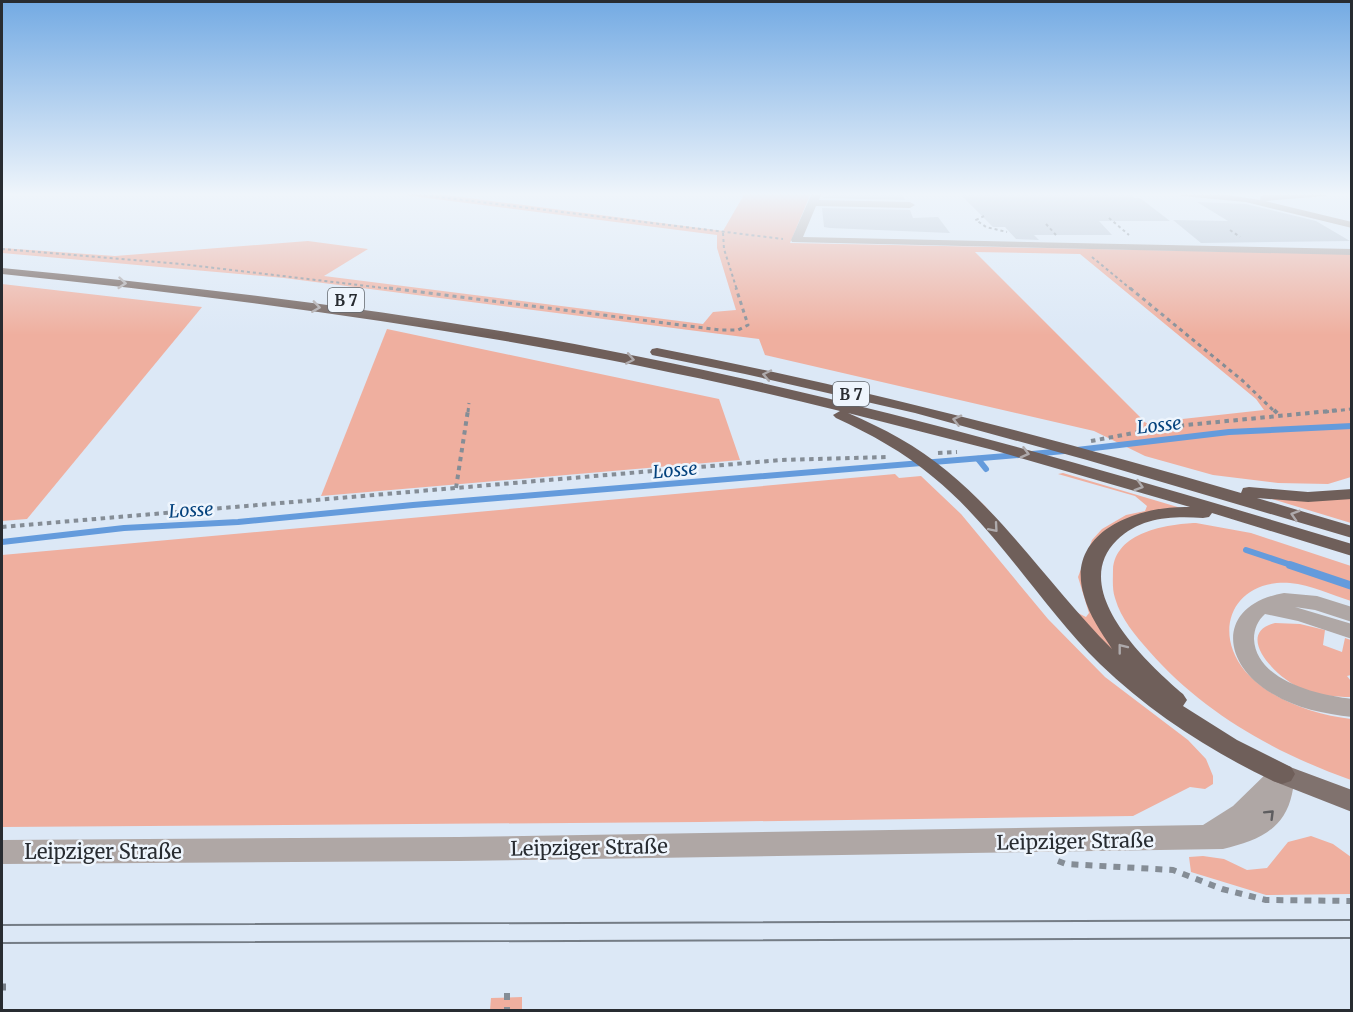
<svg xmlns="http://www.w3.org/2000/svg" width="1353" height="1012" viewBox="0 0 1353 1012" font-family="Merriweather,serif">
	<style>
		.green { fill: #efaf9f; fill-rule: evenodd }
		.lines { fill: none; stroke-linecap: round; stroke-linejoin: round }
		.stream-far1 { stroke: #649bdc; stroke-width: 6 }
		.stream { stroke: #649bdc; stroke-width: 8 }
		.building { fill: #bdc8d6 }
		.path-far3 { stroke: #858d96; stroke-width: 2; stroke-dasharray: 3 3; stroke-linecap: butt }
		.path-far2 { stroke: #858d96; stroke-width: 3; stroke-dasharray: 4 4; stroke-linecap: butt }
		.path-far1 { stroke: #858d96; stroke-width: 4; stroke-dasharray: 4.5 4.5; stroke-linecap: butt }
		.path { stroke: #858d96; stroke-width: 6; stroke-dasharray: 7 7; stroke-linecap: butt }
		.minor { fill: #afa7a5; fill-rule: evenodd }
		.major { fill: #80726e; fill-rule: evenodd }
		.highway { fill: #6f5f5a; fill-rule: evenodd }
		.tram { stroke: #757d86; stroke-width: 2 }
		.rail { stroke: #757d86; stroke-width: 7; stroke-dasharray: 16 16; stroke-linecap: butt }
		.oneway { stroke: #aeaaac }
		.oneway2 { stroke: #5e5d5f }
		.labels { text-anchor: middle; dominant-baseline: central; stroke-width: 5; stroke-linejoin: round; paint-order: stroke }
		.shield { fill: #eef5fd; stroke: #63686e; stroke-width: 1.5 }
		.shield-label { font-size: 15px; font-weight: bold; fill: #282c31 }
		.water-label { font-size: 18px; font-style: italic; fill: #04427d; stroke: #eef5fd }
		.near-street-label { font-size: 20px; fill: #282c31; stroke: #eef5fd }
	</style>
	<rect width="100%" height="100%" fill="#dce8f6"/>
	<g class="green">
		<path d="M388 193H430L723 231 745 193H811L790 243 1351 254V477L1328 484 1278 483 1213 475 1145 456 1094 431 765 355 759 339 284 278 2 253V248L115 256 308 241 368 249 324 276 703 324 713 312 736 310 717 248V235ZM975 252 1080 254 1256 399 1264 410 1146 423Z"/>
		<path d="M2 284 202 307 27 519 2 521Z"/>
		<path d="M387 329 719 399 740 460 321 496Z"/>
		<path d="M1063 473 1181 508 1131 519 1089 570 1125 658 1112 661 968 490 985 506 1074 611 1086 617 1089 613 1078 577 1092 540 1102 529 1126 515 1145 511 1147 506 1135 496 1058 474Z"/>
		<path d="M895 474 899 478 921 476 961 514 1048 619 1105 677 1188 740 1206 759 1213 776V784L1205 789 1190 787 1133 816 700 822 2 827V555Z"/>
		<path d="M1351 495V523L1272 499Z"/>
		<path d="M1196 523 1251 533 1351 566V601C1332 595 1311 585 1290 583 1235 579 1211 629 1245 671 1270 700 1315 715 1351 719V780C1275 753 1202 712 1149 651 1135 635 1121 619 1115 598 1112 589 1113 579 1113 570 1115 532 1167 524 1196 523Z"/>
		<path d="M1275 623 1300 624 1325 630 1323 645 1342 652 1345 638 1351 640V675L1347 676 1351 681V697C1335 697 1316 695 1301 688 1279 680 1232 634 1275 623Z"/>
		<path d="M1311 836 1333 844 1351 857V894L1266 895 1191 872 1189 857 1203 856 1224 859 1247 870 1267 868 1288 842Z"/>
		<path d="M522 997V1010H490L491 998Z"/>
	</g>
	<g class="lines">
		<g class="stream-far1">
			<path d="M1077 450 1229 432 1352 426"/>
			<path d="M1032 454 1064 451"/>
			<path d="M978 459 986 469"/>
			<path d="M2 542 124 528 238 522 413 505 1019 455"/>
			<path d="M1246 550 1294 566"/>
		</g>
		<path class="stream" d="M1290 565 1352 586"/>
	</g>
	<g class="building">
		<path d="M832 193H902L905 200 823 198Z"/>
		<path d="M959 193H1129L1135 198H1140L1170 221H1099L1112 235H1034L1039 240 1016 239 1005 227H993Z"/>
		<path d="M1197 202 1246 204 1316 221 1350 241 1201 243 1173 220 1228 221Z"/>
		<path d="M822 208 910 210 913 218 938 217 950 233 830 228 824 227Z"/>
	</g>
	<g class="lines">
		<g class="path-far3">
			<path d="M406 193 783 239"/>
			<path d="M984 216 976 220 986 227 1007 232"/>
			<path d="M1109 218 1129 235"/>
			<path d="M1046 224 1056 235"/>
			<path d="M1230 230 1240 237"/>
			<path d="M723 233 724 249 737 290"/>
			<path d="M2 249 181 264 401 290"/>
			<path d="M1092 257 1132 290"/>
		</g>
		<g class="path-far2">
			<path d="M389 288 721 330H738L748 325 736 288"/>
			<path d="M1130 288 1243 381 1275 412"/>
			<path d="M468 412 469 403"/>
			<path d="M1325 412 1352 409"/>
		</g>
		<g class="path-far1">
			<path d="M1274 410 1279 415"/>
			<path d="M1091 441 1166 427 1340 410"/>
			<path d="M938 453 957 452"/>
			<path d="M456 488 468 410"/>
			<path d="M2 527 781 460 889 457"/>
		</g>
		<g class="path">
			<path d="M1058 861 1066 864 1173 870 1222 889 1266 900 1352 901"/>
			<path d="M507 993V1010"/>
		</g>
		<g class="minor">
			<path d="M812 193H822L819 200 910 202 915 205 910 208 816 206 803 237 1352 249V255L792 242 791 240Z"/>
			<path d="M1177 193H1216L1260 200 1261 196 1264 195 1330 193 1325 196 1265 201 1352 222V228L1246 202 1182 196Z"/>
			<path d="M1284 593 1317 596 1352 607V622L1315 610 1295 607 1352 624V639L1298 621 1265 614C1258 620 1254 629 1254 639 1256 681 1318 695 1352 699V717C1324 714 1296 708 1273 694 1220 664 1216 605 1284 593Z"/>
			<path d="M1282 764 1291 767C1295 776 1294 784 1292 794 1284 831 1256 841 1223 849L458 861 2 864V840L458 837 1203 825 1233 806 1273 767Z"/>
		</g>
		<path class="major" d="M1282 764 1352 790V812L1273 781 1269 774 1273 767Z"/>
		<g class="highway">
			<path d="M2 268C216 289 430 314 641 357 881 405 1117 473 1352 544V556L1212 513 1209 517 1203 518C1172 516 1141 517 1117 540 1067 589 1147 663 1183 694L1187 700 1183 706 1237 740 1291 767 1295 774 1291 781 1282 784 1273 781C1210 751 1151 713 1100 664 1040 605 998 530 933 477 904 452 870 434 836 418L833 415 840 411C565 342 284 303 2 274ZM848 413 993 450 1190 507C1140 505 1064 531 1084 596 1089 615 1101 632 1112 649 1055 592 1009 522 947 471 917 446 883 428 848 413Z"/>
			<path d="M657 348C854 386 1048 437 1241 493L1243 488 1249 487 1308 492 1352 489V499L1308 502 1257 498 1352 526V538L1087 460 915 413 745 374 652 355 650 352 652 349Z"/>
		</g>
		<g class="tram">
			<path d="M2 925 1352 920"/>
			<path d="M2 943 1352 938"/>
		</g>
		<path class="rail" d="M2 987H6"/>
	</g>
	<defs><path id="oneway-chevron" d="M-2-3.5L2.5 0L-2 3.5" fill="none" stroke-width="1.6" stroke-linecap="round" stroke-linejoin="round" transform="scale(1.5)"/></defs>
	<g class="oneway">
		<use href="#oneway-chevron" transform="translate(122 283) rotate(5)"/>
		<use href="#oneway-chevron" transform="translate(316 307) rotate(8)"/>
		<use href="#oneway-chevron" transform="translate(630 359) rotate(11)"/>
		<use href="#oneway-chevron" transform="translate(767 375) rotate(-168)"/>
		<use href="#oneway-chevron" transform="translate(957 420) rotate(-166)"/>
		<use href="#oneway-chevron" transform="translate(1025 453) rotate(15)"/>
		<use href="#oneway-chevron" transform="translate(1139 486) rotate(17)"/>
		<use href="#oneway-chevron" transform="translate(1295 515) rotate(-163)"/>
		<use href="#oneway-chevron" transform="translate(994 528) rotate(49)"/>
		<use href="#oneway-chevron" transform="translate(1122 648) rotate(-128)"/>
	</g>
	<use class="oneway2" href="#oneway-chevron" transform="translate(1270 814) rotate(-45)"/>
	<linearGradient id="sky" x2="0" y2="1"><stop stop-color="#73aae3"/><stop offset="0.58" stop-color="#eff5fb"/><stop offset="1" stop-color="#eff5fb" stop-opacity="0"/></linearGradient>
	<rect width="1353" height="335" fill="url(#sky)"/>
	<g class="labels">
		<g class="shield">
			<rect x="328" y="288" width="36" height="24" rx="4.5"/>
			<rect x="833" y="382" width="36" height="24" rx="4.5"/>
		</g>
		<g class="shield-label">
			<text x="346" y="300">B 7</text>
			<text x="851" y="394">B 7</text>
		</g>
		<g class="water-label">
			<text transform="translate(1159 425) rotate(-6)">Losse</text>
			<text transform="translate(675 470) rotate(-5)">Losse</text>
			<text transform="translate(191 510) rotate(-3)">Losse</text>
		</g>
		<g class="near-street-label">
			<text transform="translate(1075 841) rotate(-1)">Leipziger Straße</text>
			<text transform="translate(589 847) rotate(-1)">Leipziger Straße</text>
			<text x="103" y="851">Leipziger Straße</text>
		</g>
	</g>
	<rect width="1353" height="1012" fill="none" stroke="#282c31" stroke-width="6"/>
</svg>
